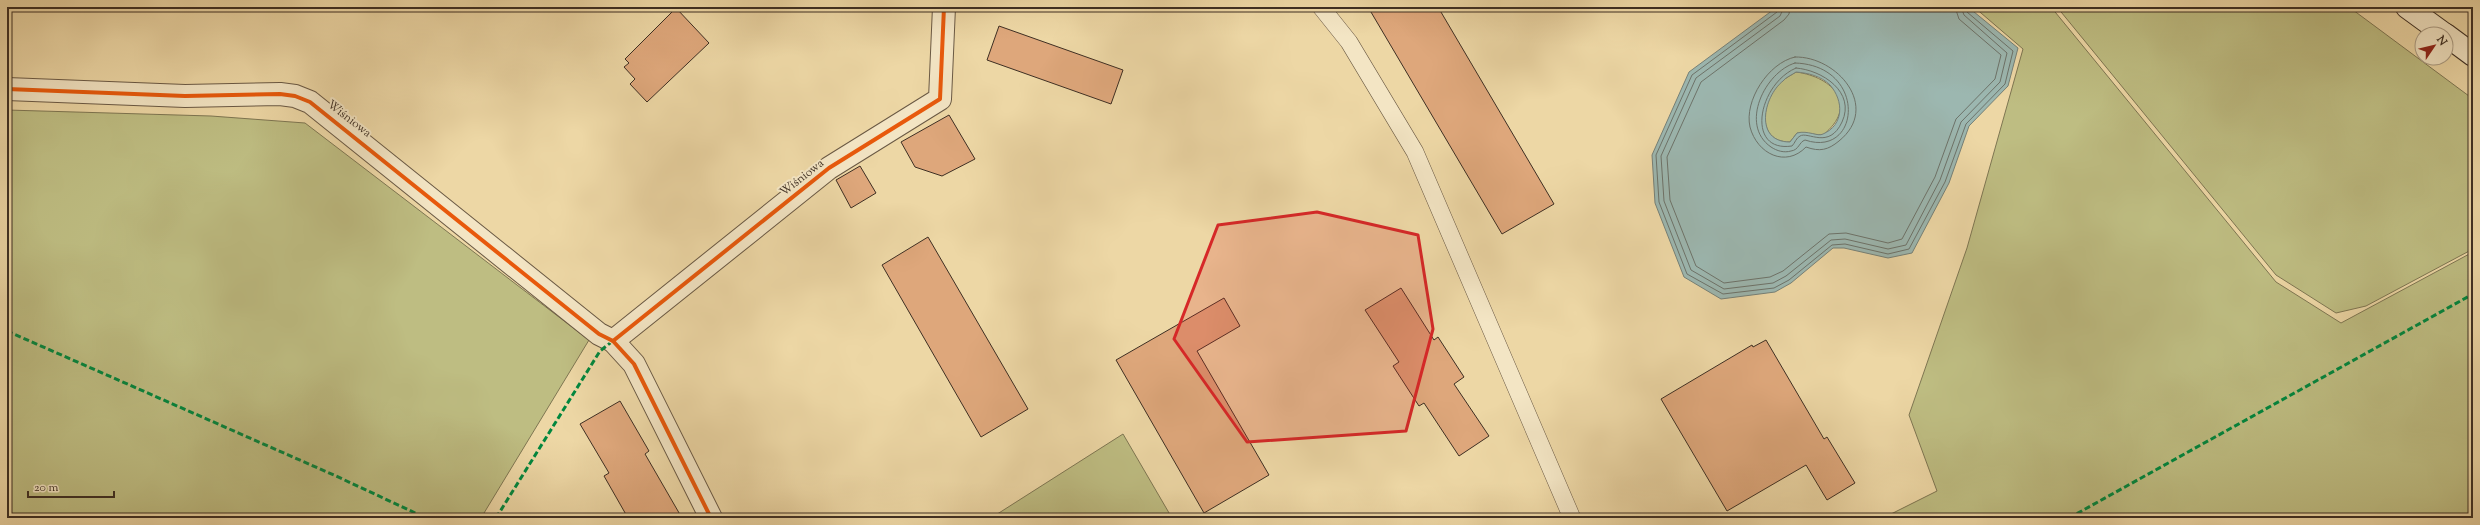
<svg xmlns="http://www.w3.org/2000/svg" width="2480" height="525" viewBox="0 0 2480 525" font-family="'Sorts Mill Goudy',serif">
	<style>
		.green { fill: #bebd82; stroke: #7e7652 }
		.water { fill: #9cb7b0; stroke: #768178; fill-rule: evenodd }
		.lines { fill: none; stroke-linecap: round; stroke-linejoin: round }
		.shore { stroke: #6d736a; stroke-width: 1 }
		.building { fill: #dea77b; stroke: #3e2f23 }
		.lane-casing { stroke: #6a5944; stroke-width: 18 }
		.street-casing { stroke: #6a5944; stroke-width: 24 }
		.secondary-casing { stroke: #3e2f23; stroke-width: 24 }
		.lane { stroke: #f3e5c4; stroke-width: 17 }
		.street { stroke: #f3e5c4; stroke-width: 22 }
		.secondary { stroke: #f3e5c4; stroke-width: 22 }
		.quiet { stroke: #00873e; stroke-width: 3; stroke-dasharray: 6 3; stroke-linecap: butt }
		.cycleway-casing { stroke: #f3e5c4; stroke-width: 6 }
		.cycleway { stroke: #e8590c; stroke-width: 4 }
		.marked { fill: #d62828; fill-opacity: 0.2; stroke: #d62828; stroke-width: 3; stroke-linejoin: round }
		.labels { text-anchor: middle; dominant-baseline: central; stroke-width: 4; stroke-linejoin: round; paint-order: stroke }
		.street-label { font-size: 12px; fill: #3e2f23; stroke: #f3e5c4 }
	</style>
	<rect width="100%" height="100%" fill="#edd7a5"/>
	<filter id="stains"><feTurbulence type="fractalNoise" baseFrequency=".005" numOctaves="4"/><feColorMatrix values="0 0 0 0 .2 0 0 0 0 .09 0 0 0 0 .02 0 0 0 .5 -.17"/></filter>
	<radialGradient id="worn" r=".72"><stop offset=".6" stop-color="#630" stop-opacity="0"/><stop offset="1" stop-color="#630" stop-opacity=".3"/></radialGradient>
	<g class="green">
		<path d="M1974 7H2051L2276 282 2341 323 2473 252V518H1883L1937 491 1909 415 1967 248 2023 49Z"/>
		<path d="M2057 7H2349L2473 99V249L2366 306 2336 313 2276 275Z"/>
		<path d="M1796 72C1834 77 1859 106 1823 135L1797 133 1790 142C1754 142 1762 97 1783 80 1787 77 1792 75 1796 72Z"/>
		<path d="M7 110 211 116 305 123 589 340 481 518H7Z"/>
		<path d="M1123 434 1172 518H991Z"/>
	</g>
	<path class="water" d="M1777 7H1968L2018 48 2008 86 1969 126 1949 183 1912 253 1888 258 1844 248H1833L1791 283 1775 292 1721 299 1684 277 1655 203 1652 155 1689 72ZM1796 72C1808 73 1821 76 1830 85 1844 101 1844 125 1823 134 1818 137 1808 130 1797 133L1790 142C1754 142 1763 97 1783 81 1786 77 1792 75 1796 72Z"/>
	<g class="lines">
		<g class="shore">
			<path d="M1779 7 1777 12 1692 75 1656 155 1659 202 1687 274 1723 294 1774 288 1789 280 1832 245 1845 244 1888 254 1909 249 1945 182 1966 124 2005 84 2013 51 1967 12 1966 7"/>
			<path d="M1784 7 1780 16 1696 78 1661 156 1664 201 1691 270 1724 289 1773 283 1786 276 1831 240 1845 239 1888 249 1906 245 1940 180 1961 122 2000 82 2007 53 1964 15 1961 7"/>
			<path d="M1790 7 1789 14 1784 20 1701 82 1667 157 1670 200 1696 266 1724 283 1770 277 1783 271 1829 234 1846 233 1888 243 1902 239 1935 177 1956 119 1995 79 2001 55 1959 19 1955 7"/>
			<path d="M1795 57C1837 56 1881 107 1839 141 1828 150 1820 152 1806 147 1786 168 1757 154 1750 127 1744 101 1768 63 1795 57Z"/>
			<path d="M1795 63C1868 65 1861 159 1805 140 1799 142 1799 150 1791 151 1784 153 1777 151 1771 147 1739 125 1765 72 1795 63Z"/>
			<path d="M1796 68C1822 70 1856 92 1842 122 1829 150 1808 131 1800 136 1796 138 1795 143 1792 146 1745 153 1758 84 1796 68Z"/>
		</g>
	</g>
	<g class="building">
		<path d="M1368 7H1438L1554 204 1502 234Z"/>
		<path d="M676 8 709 43 647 102 630 84 635 79 624 67 629 63 625 59Z"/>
		<path d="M999 26 1123 70 1111 104 987 60Z"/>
		<path d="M949 115 975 159 942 176 915 167 901 142Z"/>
		<path d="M860 166 876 193 851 208 836 180Z"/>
		<path d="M928 237 1028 409 981 437 882 265Z"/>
		<path d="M1401 288 1434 340 1438 337 1464 377 1454 384 1489 436 1459 456 1424 403 1419 406 1393 366 1399 362 1365 310Z"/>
		<path d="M1224 298 1240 326 1197 351 1269 475 1204 513 1116 360Z"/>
		<path d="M1766 340 1824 439 1827 437 1855 483 1827 500 1806 465 1727 511 1661 399 1752 345 1753 347Z"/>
		<path d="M620 401 649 451 645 454 682 518H628L604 476 609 473 580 424Z"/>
	</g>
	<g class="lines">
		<g class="lane-casing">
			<path id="lane" d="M1321 7 1349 42 1415 152 1572 518"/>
		</g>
		<g class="street-casing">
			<g id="street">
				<path d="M7 89 185 96 280 94 295 96 310 102 599 334 613 341 634 364 711 518"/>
				<path d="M613 341 829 168 940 99 944 7"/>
			</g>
		</g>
		<g class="secondary-casing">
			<g id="secondary">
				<path d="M2407 7 2444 34"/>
				<path d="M2446 35 2473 55"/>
			</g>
		</g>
		<use href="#lane" class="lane"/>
		<use href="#street" class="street"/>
		<use href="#secondary" class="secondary"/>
		<g class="quiet">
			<path d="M7 331 336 476 426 518"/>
			<path d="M496 518 600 351 614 340"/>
			<path d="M2069 518 2473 294"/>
		</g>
		<g class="cycleway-casing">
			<g id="cycleway">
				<path d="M7 89 185 96 280 94 295 96 310 102 599 334 613 341 634 364 711 518"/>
				<path d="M613 341 829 168 940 99 944 7"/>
			</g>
		</g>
		<use href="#cycleway" class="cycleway"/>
	</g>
	<path class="marked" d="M1317 212 1418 235 1433 329 1406 431 1247 442 1174 339 1218 225Z"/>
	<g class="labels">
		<g class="street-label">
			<text transform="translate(349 119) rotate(38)">Wiśniowa</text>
			<text transform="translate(802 178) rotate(-38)">Wiśniowa</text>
		</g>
	</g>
	<rect width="2480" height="525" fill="none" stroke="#edd7a5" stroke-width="24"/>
	<rect x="8" y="8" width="2464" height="509" fill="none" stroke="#3e2f23" stroke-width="2"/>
	<rect x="12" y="12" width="2456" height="501" fill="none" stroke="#3e2f23"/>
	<g transform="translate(2434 46) rotate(55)"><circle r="19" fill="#f3e5c4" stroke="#ab9c84"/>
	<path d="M0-3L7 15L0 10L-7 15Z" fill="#8f2418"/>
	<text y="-6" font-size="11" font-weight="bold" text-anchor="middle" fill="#3e2f23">N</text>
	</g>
	<path d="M28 491v6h86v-6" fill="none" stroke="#3e2f23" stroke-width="2"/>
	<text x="34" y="491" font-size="12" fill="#3e2f23" stroke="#f3e5c4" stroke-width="3" paint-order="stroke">20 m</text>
	<rect width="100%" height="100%" filter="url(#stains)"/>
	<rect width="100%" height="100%" fill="url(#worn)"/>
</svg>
